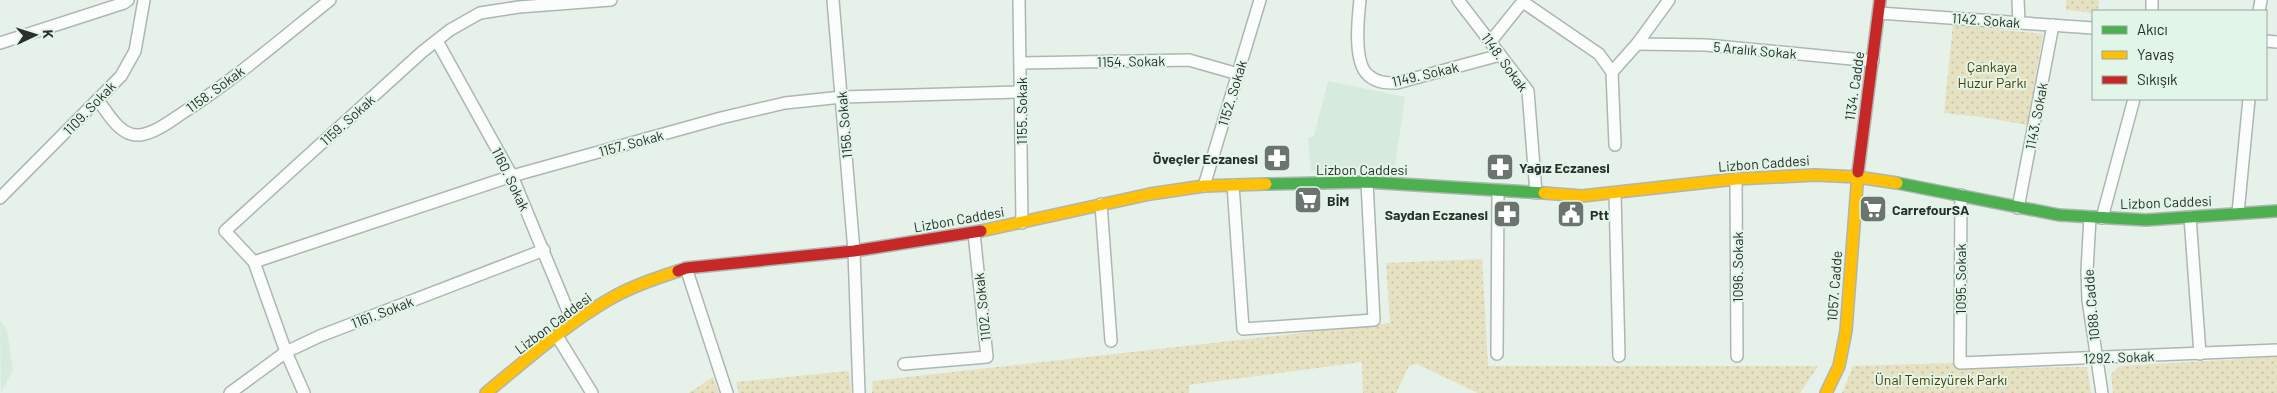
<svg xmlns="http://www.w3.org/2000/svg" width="2277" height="393" viewBox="0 0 2277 393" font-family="Barlow,sans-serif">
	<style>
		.built { fill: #d6eadd }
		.grass { fill: url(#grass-dots) }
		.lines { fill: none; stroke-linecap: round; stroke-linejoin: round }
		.street-casing { stroke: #aeb6b1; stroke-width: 14 }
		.fast-casing { stroke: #aeb6b1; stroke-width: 14 }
		.slow-casing { stroke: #aeb6b1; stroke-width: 14 }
		.jam-casing { stroke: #aeb6b1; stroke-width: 14 }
		.street { stroke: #fbfdfc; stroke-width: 11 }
		.fast { stroke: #4caf50; stroke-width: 11 }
		.slow { stroke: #ffc107; stroke-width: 11 }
		.jam { stroke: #c62828; stroke-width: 11 }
		.labels { text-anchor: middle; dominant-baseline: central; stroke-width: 4; stroke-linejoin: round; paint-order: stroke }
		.street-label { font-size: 14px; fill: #29302b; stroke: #e2f5e9 }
		.park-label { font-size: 14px; fill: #4d3d00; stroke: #e2f5e9 }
		.poi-label { font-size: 14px; font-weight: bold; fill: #29302b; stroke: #e2f5e9; text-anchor: start }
	</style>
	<defs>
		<pattern id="grass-dots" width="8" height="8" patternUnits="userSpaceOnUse" patternTransform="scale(1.25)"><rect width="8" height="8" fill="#e5e1c1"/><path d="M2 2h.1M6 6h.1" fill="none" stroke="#c4c1a6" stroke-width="1.8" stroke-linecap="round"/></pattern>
	</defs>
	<rect width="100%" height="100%" fill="#e6f1ea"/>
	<g class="built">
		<path d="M1328 81 1405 97 1395 165 1311 171 1308 138 1314 136Z"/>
		<path d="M0 320 7 330 13 370 1 393Z"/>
	</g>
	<g class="grass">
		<path d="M2066 0H2099L2098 11H2093V13L2066 10Z"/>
		<path d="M1953 25 2043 34 2027 125 1982 117 1944 113Z"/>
		<path d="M1482 259 1488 366H1818L1800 393H1478L1417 364 1409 366 1396 393H1363L1362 362 1189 385V393H872L873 381 1390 323 1386 263Z"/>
		<path d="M2277 357V393H2113L2111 374 2120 366Z"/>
		<path d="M1953 363 1956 369 2087 367 2091 393H1842L1853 366Z"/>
		<path d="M849 371 851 393H739L736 382Z"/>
		<path d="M713 377 719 393H689Z"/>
	</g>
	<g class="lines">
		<g class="street-casing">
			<g id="street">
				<path d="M833 0 854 251 859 393"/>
				<path d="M1019 0 1022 223"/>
				<path d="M1360 0C1358 18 1353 62 1368 75 1377 83 1386 83 1397 83L1500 55"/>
				<path d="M1458 0 1528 91 1536 193"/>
				<path d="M2018 0 2019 23"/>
				<path d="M1523 2 1599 54 1612 72"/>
				<path d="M2152 11V0"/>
				<path d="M2259 11 2261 0"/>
				<path d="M1879 13 2093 28"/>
				<path d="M437 41 512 176 573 323"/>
				<path d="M1491 41 1524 0"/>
				<path d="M2266 41 2277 42"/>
				<path d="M0 43 124 3 128 0"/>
				<path d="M1637 44 1706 45 1873 61"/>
				<path d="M1022 63 1189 60 1238 74"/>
				<path d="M1612 72 1637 44 1669 0"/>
				<path d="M1612 72 1615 145"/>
				<path d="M98 100C108 113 120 137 140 135 155 133 169 122 181 114 234 80 281 39 330 0"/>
				<path d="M1736 179 1737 356"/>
				<path d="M1233 185 1243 329 1374 320 1367 182"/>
				<path d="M1204 186 1260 0"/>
				<path d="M1615 194 1619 356"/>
				<path d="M1961 195 1960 363 2277 350"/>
				<path d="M0 198 121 76 135 51 144 0"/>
				<path d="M1101 204 1111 341"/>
				<path d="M2018 208 2053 25"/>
				<path d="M2238 213 2249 99"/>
				<path d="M2090 217 2087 271 2088 300 2102 393"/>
				<path d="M2190 217 2200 354"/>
				<path d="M2102 218 2134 99"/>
				<path d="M254 262 512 176 721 118 785 103 842 97 1021 92"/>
				<path d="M686 268 727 393"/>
				<path d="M557 336 592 393"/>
				<path d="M1497 354 1498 191"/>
				<path d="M904 364 987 357 974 233"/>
				<path d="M230 393 286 352 320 336 544 250"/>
				<path d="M304 393 286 352 254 262 225 231 422 52 450 30 480 13 519 7 611 0"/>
			</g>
		</g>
		<g class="fast-casing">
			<g id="fast">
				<path d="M1897 183 2059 215 2146 220 2277 211"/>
				<path d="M1266 184 1367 182 1544 193"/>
			</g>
		</g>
		<g class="slow-casing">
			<g id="slow">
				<path d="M1544 193 1582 196 1736 179 1815 175 1857 177 1897 183"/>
				<path d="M981 231 1150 194 1204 186 1266 184"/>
				<path d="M486 393C525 361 564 326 608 300 630 287 654 279 678 271"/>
				<path d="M1826 393 1839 366 1846 331 1858 172"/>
			</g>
		</g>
		<g class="jam-casing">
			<g id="jam">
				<path d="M1858 172 1880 0"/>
				<path d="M678 271 686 268 854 251 981 231"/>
			</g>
		</g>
		<use href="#street" class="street"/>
		<use href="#fast" class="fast"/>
		<use href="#slow" class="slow"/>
		<use href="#jam" class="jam"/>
	</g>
	<defs>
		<g id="pharmacy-square" transform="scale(1.4375)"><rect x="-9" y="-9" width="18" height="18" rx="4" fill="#6b746e" stroke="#e2f5e9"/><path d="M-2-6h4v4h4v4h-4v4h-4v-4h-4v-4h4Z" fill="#fff"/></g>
		<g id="supermarket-square" transform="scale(1.4375)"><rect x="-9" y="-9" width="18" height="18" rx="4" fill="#6b746e" stroke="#e2f5e9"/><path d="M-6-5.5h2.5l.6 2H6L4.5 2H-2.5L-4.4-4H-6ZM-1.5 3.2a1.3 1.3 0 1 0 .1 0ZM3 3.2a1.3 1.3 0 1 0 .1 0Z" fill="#fff"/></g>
		<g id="civic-square" transform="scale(1.4375)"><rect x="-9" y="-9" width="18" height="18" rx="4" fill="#6b746e" stroke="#e2f5e9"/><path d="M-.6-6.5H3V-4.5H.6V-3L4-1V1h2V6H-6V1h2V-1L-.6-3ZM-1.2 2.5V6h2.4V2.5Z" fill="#fff"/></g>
	</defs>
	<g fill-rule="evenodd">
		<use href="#pharmacy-square" x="1277" y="158"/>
		<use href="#pharmacy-square" x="1500" y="167"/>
		<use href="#supermarket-square" x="1308" y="200"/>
		<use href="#supermarket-square" x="1873" y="209"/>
		<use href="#pharmacy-square" x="1507" y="214"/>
		<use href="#civic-square" x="1571" y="214"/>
	</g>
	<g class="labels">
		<g class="street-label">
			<text transform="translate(1986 20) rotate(4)">1142. Sokak</text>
			<text transform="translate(1755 50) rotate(5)">5 Aralık Sokak</text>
			<text transform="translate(1131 61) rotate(-1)">1154. Sokak</text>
			<text transform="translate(1505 62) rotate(54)">1148. Sokak</text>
			<text transform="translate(1425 74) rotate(-13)">1149. Sokak</text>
			<text transform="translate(1854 86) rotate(-82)">1134. Cadde</text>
			<text transform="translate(215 89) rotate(-36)">1158. Sokak</text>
			<text transform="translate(1232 93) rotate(-73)">1152. Sokak</text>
			<text transform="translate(89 108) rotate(-46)">1109. Sokak</text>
			<text transform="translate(1021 111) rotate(-90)">1155. Sokak</text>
			<text transform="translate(2036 116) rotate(-79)">1143. Sokak</text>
			<text transform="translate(347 120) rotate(-42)">1159. Sokak</text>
			<text transform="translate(844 125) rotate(-95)">1156. Sokak</text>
			<text transform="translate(631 143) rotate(-15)">1157. Sokak</text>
			<text transform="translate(1764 163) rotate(-4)">Lizbon Caddesi</text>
			<text x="1362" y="169">Lizbon Caddesi</text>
			<text transform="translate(511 179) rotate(64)">1160. Sokak</text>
			<text transform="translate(2166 202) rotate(-2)">Lizbon Caddesi</text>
			<text transform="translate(959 219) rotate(-10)">Lizbon Caddesi</text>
			<text transform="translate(1737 267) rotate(-90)">1096. Sokak</text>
			<text transform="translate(1960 279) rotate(-90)">1095. Sokak</text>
			<text transform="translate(1834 286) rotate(-86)">1057. Cadde</text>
			<text transform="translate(2091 305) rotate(-95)">1088. Cadde</text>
			<text transform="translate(982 307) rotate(-96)">1102. Sokak</text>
			<text transform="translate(382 312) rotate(-21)">1161. Sokak</text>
			<text transform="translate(553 323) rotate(-37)">Lizbon Caddesi</text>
			<text transform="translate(2119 357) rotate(-2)">1292. Sokak</text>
		</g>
		<g class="park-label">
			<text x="1992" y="66">Çankaya<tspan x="1992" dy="16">Huzur Parkı</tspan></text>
			<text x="1941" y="379">Ünal Temizyürek Parkı</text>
		</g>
		<g class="poi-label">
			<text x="1258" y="158" text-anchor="end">Öveçler Eczanesi</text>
			<text x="1519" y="167">Yağız Eczanesi</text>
			<text x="1327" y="200">BİM</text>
			<text x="1892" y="209">CarrefourSA</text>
			<text x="1488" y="214" text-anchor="end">Saydan Eczanesi</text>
			<text x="1590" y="214">Ptt</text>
		</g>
	</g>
	<rect x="2092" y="10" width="175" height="90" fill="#e2f5e9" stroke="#98a69d"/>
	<rect x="2102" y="26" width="25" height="8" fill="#4caf50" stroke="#98a69d"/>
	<text x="2137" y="35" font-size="15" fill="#29302b">Akıcı</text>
	<rect x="2102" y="51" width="25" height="8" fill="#ffc107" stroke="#98a69d"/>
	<text x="2137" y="60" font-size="15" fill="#29302b">Yavaş</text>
	<rect x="2102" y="76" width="25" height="8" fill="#c62828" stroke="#98a69d"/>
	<text x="2137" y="85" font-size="15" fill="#29302b">Sıkışık</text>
	<g transform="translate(35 35) rotate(86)" stroke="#e2f5e9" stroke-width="4" paint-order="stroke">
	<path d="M0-4L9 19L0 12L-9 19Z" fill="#29302b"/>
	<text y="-8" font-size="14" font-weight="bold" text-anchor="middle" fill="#29302b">K</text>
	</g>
</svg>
